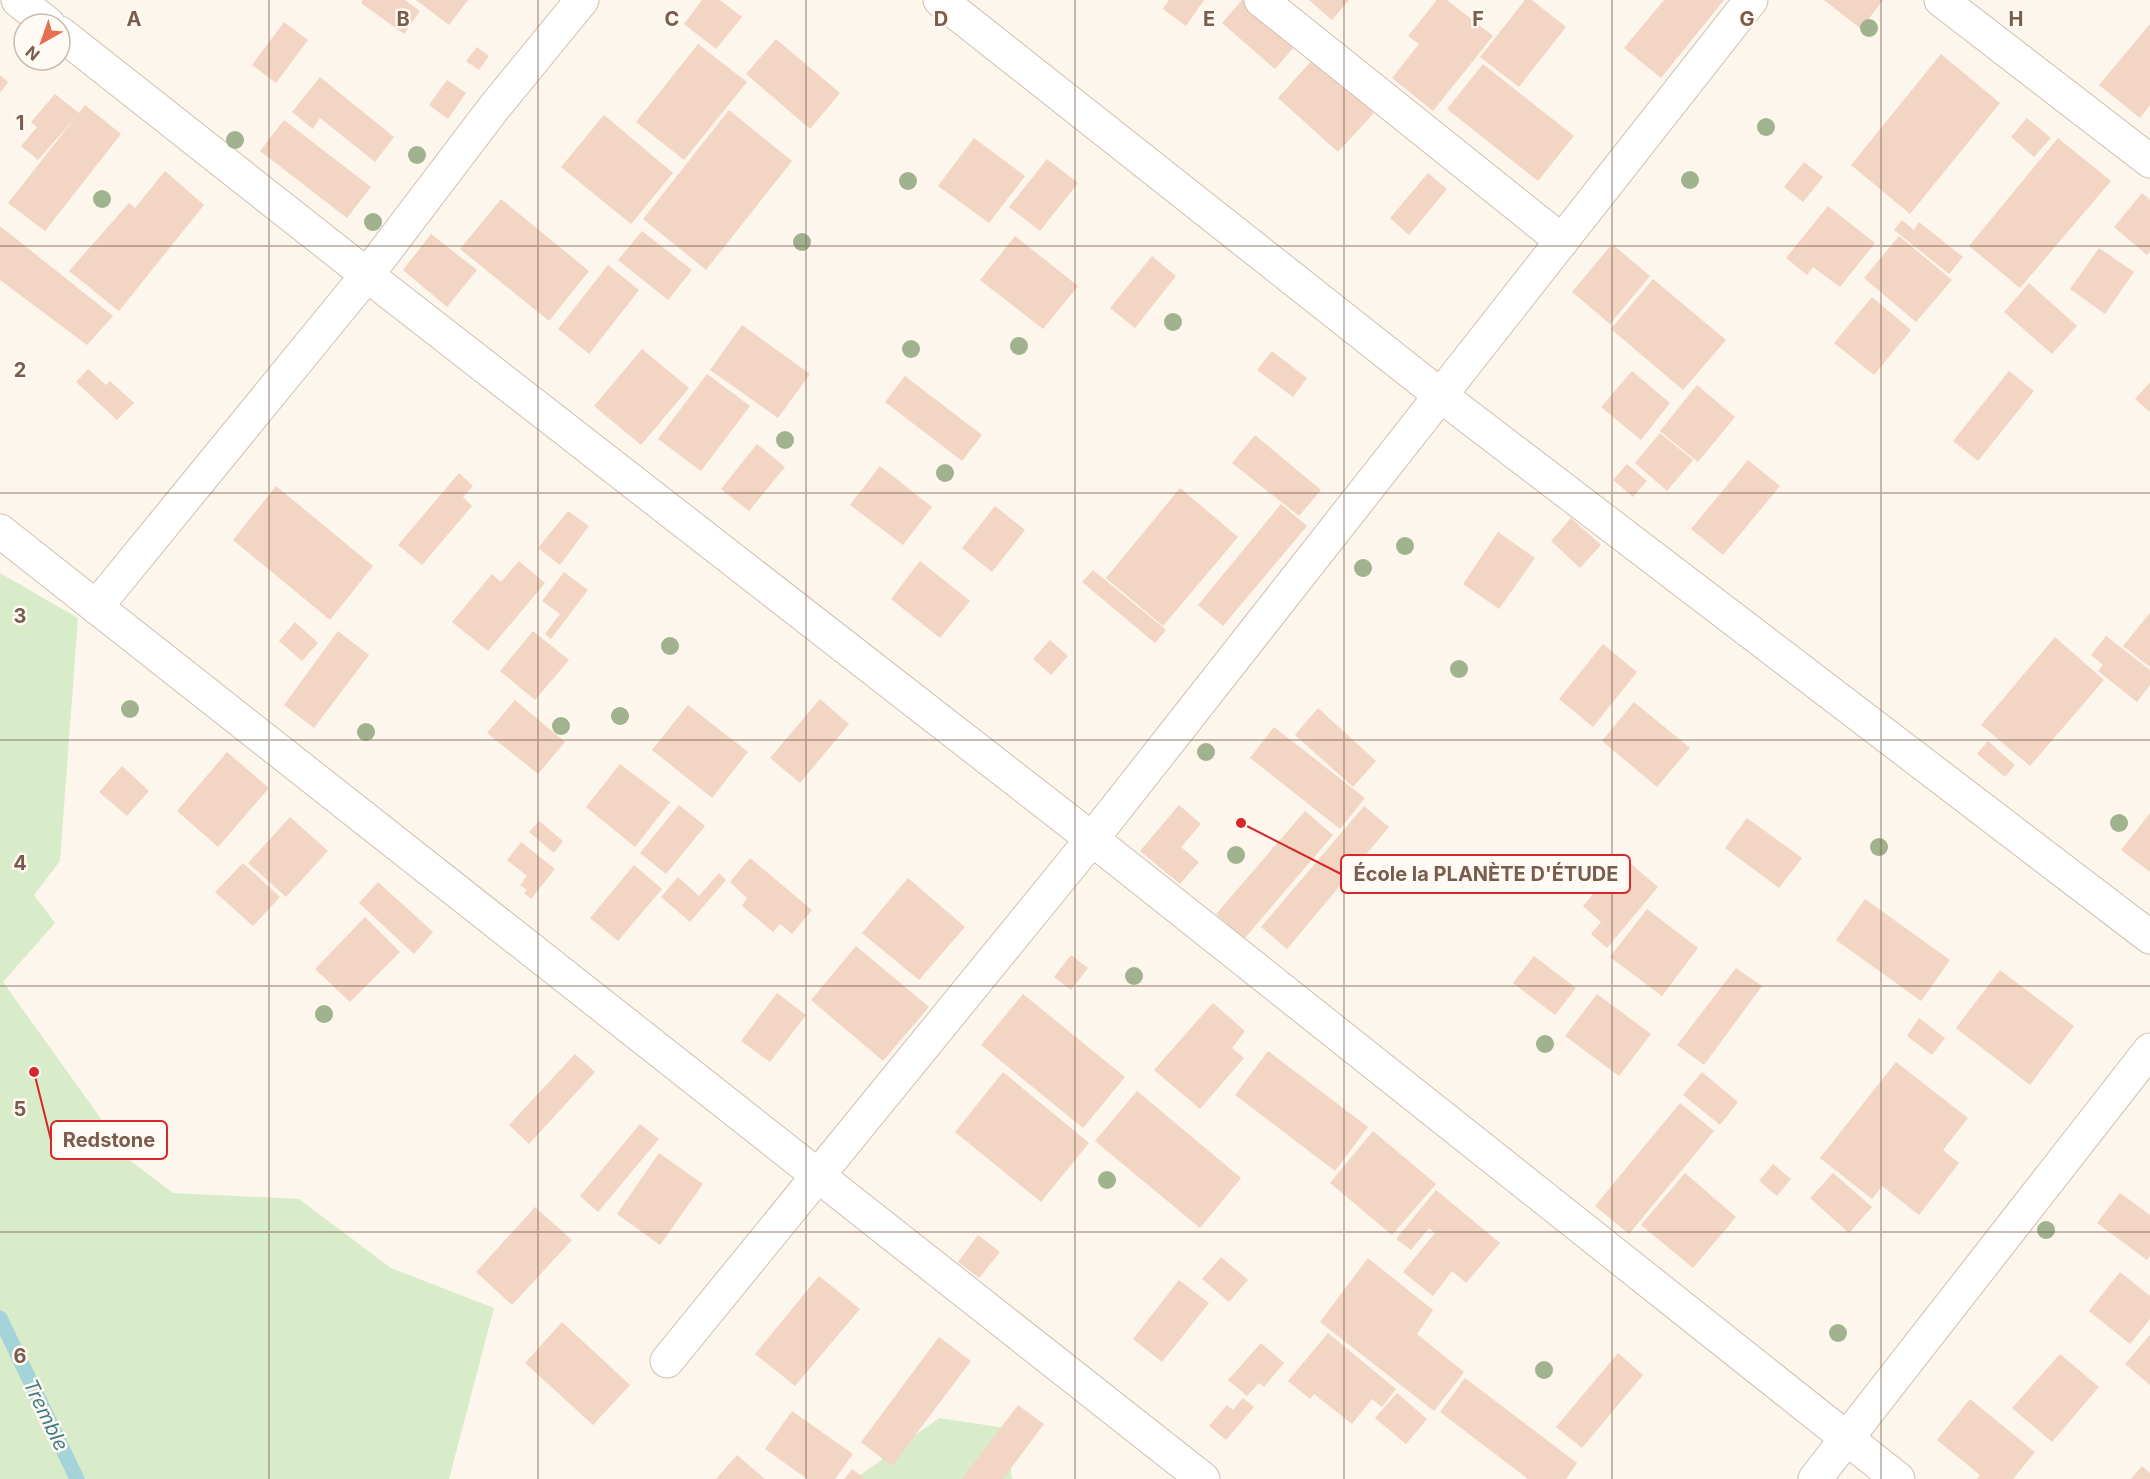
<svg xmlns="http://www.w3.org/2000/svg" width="2150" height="1479" viewBox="0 0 2150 1479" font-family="Inter,sans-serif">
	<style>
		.green { fill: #d8ecc9 }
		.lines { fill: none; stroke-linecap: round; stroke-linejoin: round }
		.stream { stroke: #a5d3da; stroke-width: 15 }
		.building { fill: #f3d5c3 }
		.minor-casing { stroke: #d1beb0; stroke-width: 35 }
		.minor { stroke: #fff; stroke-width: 33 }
		.tree { fill: #a0b28e }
		.grid { fill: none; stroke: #7a5c4d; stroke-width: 1.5; stroke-opacity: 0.55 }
		.labels { text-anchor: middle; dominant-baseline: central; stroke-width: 5; stroke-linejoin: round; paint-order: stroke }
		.water-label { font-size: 20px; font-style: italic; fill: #437c86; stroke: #fffaf3 }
		.grid-label { font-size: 20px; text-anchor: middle; font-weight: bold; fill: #7a5c4d; stroke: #fffaf3; stroke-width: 5; stroke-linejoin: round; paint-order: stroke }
		.leader { fill: none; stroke: #d62828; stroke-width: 2 }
		.callout-dot { fill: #d62828; stroke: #fffaf3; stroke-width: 2 }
		.callout { fill: #fffaf3; stroke: #d62828; stroke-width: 2 }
		.callout-label { font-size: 20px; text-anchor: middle; font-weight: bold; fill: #7a5c4d }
	</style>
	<rect width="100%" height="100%" fill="#fdf6ec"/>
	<g class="green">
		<path d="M0 573 78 618 60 861 34 895 55 923 3 982 132 1162 173 1193 299 1199 391 1268 494 1308 449 1479H0Z"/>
		<path d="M939 1418 1006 1428 1012 1479H855Z"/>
	</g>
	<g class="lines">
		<path class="stream" d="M0 1318 77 1479"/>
	</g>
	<g class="building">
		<path d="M363 0H405L420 11 404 34 361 3Z"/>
		<path d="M416 0H468L449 25Z"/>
		<path d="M702 0H720L742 17 716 49 684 24Z"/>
		<path d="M1169 0H1204L1186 26 1163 9Z"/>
		<path d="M1242 0H1276L1310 29 1275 69 1222 23Z"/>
		<path d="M1309 0H1349L1332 20Z"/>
		<path d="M1437 0H1447L1493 36 1433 111 1392 78 1419 44 1408 36Z"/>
		<path d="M1525 0H1532L1566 27 1519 87 1480 57Z"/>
		<path d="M1664 0H1724L1661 78 1624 48Z"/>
		<path d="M1824 0H1883L1861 29Z"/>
		<path d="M284 22 308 40 276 83 252 65Z"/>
		<path d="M2150 24V105L2140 118 2099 85Z"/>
		<path d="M776 39 840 93 810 129 746 74Z"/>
		<path d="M698 44 747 82 684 160 636 122Z"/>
		<path d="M477 47 489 56 479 70 466 61Z"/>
		<path d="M1941 54 2000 103 1910 214 1851 165Z"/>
		<path d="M1314 58 1374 113 1338 152 1278 98Z"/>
		<path d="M1483 64 1574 136 1538 181 1447 109Z"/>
		<path d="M0 75 8 82 0 93Z"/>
		<path d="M320 77 394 137 375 162 320 118 313 129 292 112Z"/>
		<path d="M447 80 466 93 448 119 429 105Z"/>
		<path d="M55 94 79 113 85 105 121 134 45 231 8 203 75 118 38 160 21 146 37 127 31 122Z"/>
		<path d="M729 110 792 161 706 270 643 219Z"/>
		<path d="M604 115 673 173 631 224 561 167Z"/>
		<path d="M2027 118 2051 138 2034 157 2011 137Z"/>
		<path d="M284 120 371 187 347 218 260 151Z"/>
		<path d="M974 138 1025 176 989 223 938 186Z"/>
		<path d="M2058 138 2111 181 2020 288 1969 246Z"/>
		<path d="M1047 159 1078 183 1040 231 1009 207Z"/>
		<path d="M1804 162 1823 177 1803 202 1784 187Z"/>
		<path d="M165 171 204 205 119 311 69 271 129 203 135 208Z"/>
		<path d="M1428 173 1447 189 1409 235 1390 218Z"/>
		<path d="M2142 193 2150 200V252L2147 255 2114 227Z"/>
		<path d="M501 199 589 271 549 321 460 249Z"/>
		<path d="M1828 206 1875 243 1840 287 1813 267 1807 275 1786 258Z"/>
		<path d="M1902 220 1914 230 1919 222 1963 257 1949 274 1894 230Z"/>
		<path d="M0 226 113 316 87 345 0 280Z"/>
		<path d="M642 231 692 270 668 300 618 260Z"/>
		<path d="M431 234 477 270 447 307 403 270Z"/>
		<path d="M1015 236 1078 286 1043 329 980 280Z"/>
		<path d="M1899 236 1952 280 1916 322 1864 278Z"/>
		<path d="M1612 244 1650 276 1610 324 1572 292Z"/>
		<path d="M2099 248 2134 272 2105 314 2070 289Z"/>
		<path d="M1152 256 1176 276 1135 328 1110 308Z"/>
		<path d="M608 265 639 290 589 354 558 329Z"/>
		<path d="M1653 279 1726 340 1683 390 1611 329Z"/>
		<path d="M2029 283 2077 326 2052 354 2004 312Z"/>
		<path d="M1872 297 1911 330 1874 375 1834 343Z"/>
		<path d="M742 325 810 374 778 418 710 370Z"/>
		<path d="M642 349 689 388 641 445 594 406Z"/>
		<path d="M1272 351 1307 378 1293 397 1257 370Z"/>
		<path d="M88 369 106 385 110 381 134 403 117 420 76 382Z"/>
		<path d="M1632 371 1670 403 1641 440 1601 407Z"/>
		<path d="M2009 371 2034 391 1978 461 1953 441Z"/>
		<path d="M707 374 750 406 701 471 658 439Z"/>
		<path d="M905 376 982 435 962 461 885 402Z"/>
		<path d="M2150 382V412L2135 399Z"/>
		<path d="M1697 385 1735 417 1698 462 1660 431Z"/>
		<path d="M1660 433 1693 460 1667 491 1635 463Z"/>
		<path d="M1255 435 1321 490 1299 516 1232 463Z"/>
		<path d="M757 444 785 467 749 511 721 489Z"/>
		<path d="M1748 460 1780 486 1723 555 1691 529Z"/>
		<path d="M1627 464 1647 481 1633 497 1613 480Z"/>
		<path d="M880 466 932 507 903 545 850 505Z"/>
		<path d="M459 473 473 486 463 497 472 506 422 565 398 545Z"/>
		<path d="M276 486 373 566 330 620 233 540Z"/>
		<path d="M1180 488 1238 537 1163 626 1106 578Z"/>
		<path d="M1281 504 1307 526 1223 626 1198 605Z"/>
		<path d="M995 506 1025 530 992 572 962 548Z"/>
		<path d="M568 511 589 526 560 565 538 548Z"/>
		<path d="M1571 518 1601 545 1580 568 1551 541Z"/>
		<path d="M1498 532 1535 558 1499 609 1463 584Z"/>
		<path d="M519 561 545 583 488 651 452 622 492 574 501 582Z"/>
		<path d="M920 561 970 601 940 638 891 599Z"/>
		<path d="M1093 570 1166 630 1155 643 1082 582Z"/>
		<path d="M564 572 588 590 551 639 545 634 560 614 542 601Z"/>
		<path d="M2150 613V667L2123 646Z"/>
		<path d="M295 622 318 643 302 661 279 641Z"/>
		<path d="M338 631 369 655 314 728 284 705Z"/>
		<path d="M533 631 569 660 535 700 500 671Z"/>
		<path d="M2106 636 2150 670V685L2137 702 2098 671 2103 665 2091 655Z"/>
		<path d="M2055 637 2104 680 2030 766 1981 725Z"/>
		<path d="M1050 640 1068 656 1051 675 1033 659Z"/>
		<path d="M1603 644 1637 672 1593 727 1559 699Z"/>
		<path d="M820 699 849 724 800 783 770 758Z"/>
		<path d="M515 700 565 742 538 774 487 733Z"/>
		<path d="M1634 702 1690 748 1657 787 1602 741Z"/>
		<path d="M688 705 748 752 712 798 652 750Z"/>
		<path d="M1318 708 1376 761 1353 787 1295 735Z"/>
		<path d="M1274 727 1365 798 1340 829 1250 758Z"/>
		<path d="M1988 741 2015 765 2005 777 1977 754Z"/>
		<path d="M227 752 269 788 218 847 177 811Z"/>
		<path d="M620 764 670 802 635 847 586 807Z"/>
		<path d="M122 766 149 791 127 816 99 792Z"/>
		<path d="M679 805 705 826 666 874 640 853Z"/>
		<path d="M1179 805 1201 824 1181 847 1199 862 1180 884 1140 851Z"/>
		<path d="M1364 806 1389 827 1287 949 1261 927Z"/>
		<path d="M1305 811 1333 835 1244 939 1216 914Z"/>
		<path d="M2150 813V872L2121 850Z"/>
		<path d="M290 817 328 851 286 897 248 863Z"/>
		<path d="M1747 818 1802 858 1779 888 1725 848Z"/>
		<path d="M539 821 563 841 554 853 529 832Z"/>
		<path d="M521 842 555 869 531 899 524 893 527 890 520 885 527 876 507 860Z"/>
		<path d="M750 858 812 910 792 934 780 924 773 932 742 906 747 898 730 882Z"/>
		<path d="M1624 858 1658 887 1607 948 1591 934 1601 922 1583 906Z"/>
		<path d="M243 863 280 897 253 926 215 892Z"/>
		<path d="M634 865 662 889 618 941 590 918Z"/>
		<path d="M719 873 726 880 690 922 661 897 678 877 699 896Z"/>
		<path d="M908 878 965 927 919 980 862 933Z"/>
		<path d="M378 882 433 932 414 954 359 903Z"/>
		<path d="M1865 899 1950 960 1921 1001 1836 940Z"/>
		<path d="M1647 909 1698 948 1662 996 1610 957Z"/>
		<path d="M365 917 400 952 350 1002 315 969Z"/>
		<path d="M856 946 929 1007 883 1061 811 1000Z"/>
		<path d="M1071 955 1088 968 1071 990 1054 977Z"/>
		<path d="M1534 956 1576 988 1555 1015 1513 983Z"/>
		<path d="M1736 968 1762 986 1704 1065 1677 1045Z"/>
		<path d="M2000 970 2074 1026 2030 1085 1956 1028Z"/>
		<path d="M777 993 806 1015 770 1062 741 1041Z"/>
		<path d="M1023 994 1125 1077 1083 1128 981 1045Z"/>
		<path d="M1597 994 1651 1034 1619 1076 1565 1036Z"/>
		<path d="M1213 1003 1245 1031 1232 1048 1244 1058 1200 1109 1154 1070Z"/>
		<path d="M1919 1018 1945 1038 1932 1055 1907 1036Z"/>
		<path d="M1268 1051 1368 1127 1335 1171 1235 1095Z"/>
		<path d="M575 1054 595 1072 529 1144 509 1125Z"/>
		<path d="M1896 1062 1968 1118 1943 1150 1959 1163 1919 1215 1882 1186 1872 1199 1820 1158Z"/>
		<path d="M1003 1072 1089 1143 1041 1202 955 1132Z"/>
		<path d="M1702 1072 1738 1102 1720 1125 1683 1095Z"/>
		<path d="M1137 1091 1241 1178 1200 1228 1095 1141Z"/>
		<path d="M1680 1103 1714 1131 1629 1234 1595 1206Z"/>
		<path d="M640 1124 659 1139 598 1212 580 1196Z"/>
		<path d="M1373 1131 1436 1184 1392 1235 1330 1183Z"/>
		<path d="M659 1153 703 1184 660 1245 617 1214Z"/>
		<path d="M1773 1164 1791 1179 1777 1196 1759 1181Z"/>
		<path d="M1685 1173 1736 1217 1693 1268 1641 1225Z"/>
		<path d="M1833 1173 1872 1207 1849 1233 1810 1198Z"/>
		<path d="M1436 1190 1500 1243 1466 1283 1452 1271 1433 1296 1403 1272 1435 1233 1429 1228 1411 1250 1396 1239Z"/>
		<path d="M2120 1193 2150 1215V1256L2147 1260 2097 1223Z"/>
		<path d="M535 1207 572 1240 512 1305 476 1272Z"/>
		<path d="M978 1235 1000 1252 979 1278 958 1262Z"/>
		<path d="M1221 1257 1248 1280 1229 1302 1202 1279Z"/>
		<path d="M1368 1258 1433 1310 1417 1334 1464 1372 1434 1411 1320 1322Z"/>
		<path d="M2120 1272 2150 1296V1319L2130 1344 2089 1311Z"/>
		<path d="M819 1276 860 1309 795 1386 755 1354Z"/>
		<path d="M1179 1280 1209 1303 1162 1362 1133 1339Z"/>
		<path d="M562 1322 630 1385 593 1425 525 1363Z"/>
		<path d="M1328 1333 1396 1389 1382 1407 1372 1399 1352 1424 1314 1394 1310 1399 1288 1381Z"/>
		<path d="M2150 1335V1385L2125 1364Z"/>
		<path d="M939 1337 971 1361 892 1466 861 1442Z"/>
		<path d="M1261 1343 1284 1363 1264 1387 1259 1383 1247 1396 1228 1380Z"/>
		<path d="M1618 1353 1643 1375 1582 1448 1556 1427Z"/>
		<path d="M2060 1354 2099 1387 2052 1442 2012 1408Z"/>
		<path d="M1465 1378 1577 1463 1566 1479H1528L1440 1412Z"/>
		<path d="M1397 1393 1427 1419 1406 1444 1375 1418Z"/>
		<path d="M1243 1398 1254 1407 1226 1440 1209 1426 1227 1405 1233 1410Z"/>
		<path d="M1970 1399 2035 1452 2013 1479H1977L1980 1475 1937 1440Z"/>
		<path d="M1018 1405 1044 1424 1003 1479H962Z"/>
		<path d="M792 1411 853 1454 835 1479H807L765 1449Z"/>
		<path d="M737 1455 765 1479H716Z"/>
		<path d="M2142 1466 2150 1473V1479H2131Z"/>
		<path d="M852 1469 866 1479H844Z"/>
	</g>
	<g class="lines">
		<g class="minor-casing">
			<g id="minor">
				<path d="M18 0 48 24"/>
				<path d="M940 0 1440 395 2150 937"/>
				<path d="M1261 0 1562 241"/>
				<path d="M1941 0 2150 161"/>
				<path d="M60 33 367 275 1092 839 1898 1479"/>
				<path d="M0 531 1203 1479"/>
				<path d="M96 607 367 275 493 109 582 0"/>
				<path d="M667 1361 1092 839 1751 0"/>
				<path d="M1815 1479 2150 1050"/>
			</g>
		</g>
		<use href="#minor" class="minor"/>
	</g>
	<g class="tree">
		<circle cx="1869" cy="28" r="9"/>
		<circle cx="1766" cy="127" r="9"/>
		<circle cx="235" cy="140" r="9"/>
		<circle cx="417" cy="155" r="9"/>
		<circle cx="1690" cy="180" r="9"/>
		<circle cx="908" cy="181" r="9"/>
		<circle cx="102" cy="199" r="9"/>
		<circle cx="373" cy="222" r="9"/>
		<circle cx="802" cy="242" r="9"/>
		<circle cx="1173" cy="322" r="9"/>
		<circle cx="1019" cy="346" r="9"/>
		<circle cx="911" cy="349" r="9"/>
		<circle cx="785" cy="440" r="9"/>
		<circle cx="945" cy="473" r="9"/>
		<circle cx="1405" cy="546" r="9"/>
		<circle cx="1363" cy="568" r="9"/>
		<circle cx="670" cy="646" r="9"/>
		<circle cx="1459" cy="669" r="9"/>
		<circle cx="130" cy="709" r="9"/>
		<circle cx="620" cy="716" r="9"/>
		<circle cx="561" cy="726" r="9"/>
		<circle cx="366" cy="732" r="9"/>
		<circle cx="1206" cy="752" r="9"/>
		<circle cx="2119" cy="823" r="9"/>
		<circle cx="1879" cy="847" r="9"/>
		<circle cx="1236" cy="855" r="9"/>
		<circle cx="1134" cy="976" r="9"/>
		<circle cx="324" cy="1014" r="9"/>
		<circle cx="1545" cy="1044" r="9"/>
		<circle cx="1107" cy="1180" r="9"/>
		<circle cx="2046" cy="1230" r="9"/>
		<circle cx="1838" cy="1333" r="9"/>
		<circle cx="1544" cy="1370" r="9"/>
	</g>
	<path class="grid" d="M269 0V1479M538 0V1479M806 0V1479M1075 0V1479M1344 0V1479M1612 0V1479M1881 0V1479M0 246H2150M0 493H2150M0 740H2150M0 986H2150M0 1232H2150"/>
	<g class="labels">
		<g class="water-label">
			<text transform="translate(46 1415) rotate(64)">Tremble</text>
		</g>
	</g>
	<g class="grid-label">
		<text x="134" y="26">A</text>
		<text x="403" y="26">B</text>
		<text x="672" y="26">C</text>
		<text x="941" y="26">D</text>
		<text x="1209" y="26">E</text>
		<text x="1478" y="26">F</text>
		<text x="1747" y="26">G</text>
		<text x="2016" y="26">H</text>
		<text x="20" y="130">1</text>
		<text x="20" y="377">2</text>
		<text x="20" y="623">3</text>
		<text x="20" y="870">4</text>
		<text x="20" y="1116">5</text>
		<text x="20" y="1363">6</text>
	</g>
	<path class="leader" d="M1241 823L1341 874M34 1072L51 1140"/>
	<g class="callout-dot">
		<circle cx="1241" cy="823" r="6"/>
		<circle cx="34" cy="1072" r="6"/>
	</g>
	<g class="callout">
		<rect x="1341" y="855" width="289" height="38" rx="6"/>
		<rect x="51" y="1121" width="116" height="38" rx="6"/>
	</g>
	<g class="callout-label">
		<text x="1486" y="881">École la PLANÈTE D'ÉTUDE</text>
		<text x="109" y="1147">Redstone</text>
	</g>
	<g transform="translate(42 42) rotate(220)"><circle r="28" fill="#fffaf3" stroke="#cabbb1" stroke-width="1.5"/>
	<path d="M0-4.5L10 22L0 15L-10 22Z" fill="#e76f51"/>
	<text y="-9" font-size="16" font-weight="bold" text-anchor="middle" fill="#7a5c4d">N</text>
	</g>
</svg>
